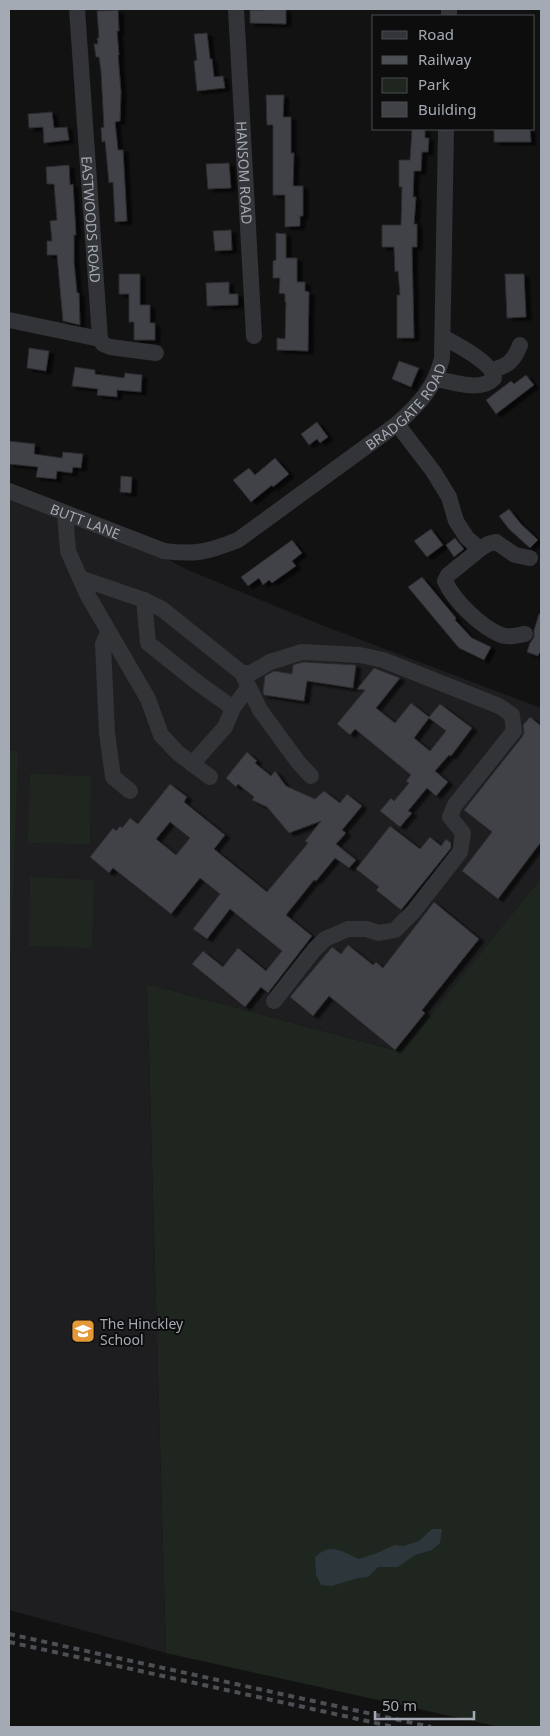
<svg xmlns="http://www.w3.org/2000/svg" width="550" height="1736" viewBox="0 0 550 1736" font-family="'Noto Sans',sans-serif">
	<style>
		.built { fill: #1e1e20 }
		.green { fill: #1f261f }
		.water { fill: #2c363b }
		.building { fill: #414246; stroke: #2c2c2f; fill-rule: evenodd; filter: url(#shadow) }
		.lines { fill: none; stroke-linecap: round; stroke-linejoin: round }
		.minor { stroke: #333438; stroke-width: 16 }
		.rail { stroke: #4c4f53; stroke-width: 4; stroke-dasharray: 6 5; stroke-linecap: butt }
		.labels { text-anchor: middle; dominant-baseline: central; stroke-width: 4; stroke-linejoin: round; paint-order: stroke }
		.street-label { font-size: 14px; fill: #a4aab3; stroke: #0d0d0e }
		.poi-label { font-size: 14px; fill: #a4aab3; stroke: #0d0d0e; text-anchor: start }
	</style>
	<defs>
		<filter id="shadow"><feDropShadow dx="5" dy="3" stdDeviation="1" flood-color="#0009"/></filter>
	</defs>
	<rect width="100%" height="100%" fill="#121213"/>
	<path class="built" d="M9 495 152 551 188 570 324 626 541 708V878L403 1052 147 984 166 1653 9 1610Z"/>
	<g class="green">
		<path d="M9 751H18L11 951H9Z"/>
		<path d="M30 774 91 776 90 844 28 843Z"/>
		<path d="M30 877 94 880 92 948 29 946Z"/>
		<path d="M541 878V1727H500L166 1653 147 984 402 1052Z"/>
	</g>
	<path class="water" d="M432 1529H442L440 1543 432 1550 415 1555 398 1567H378L368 1577 358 1578 332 1586 321 1585 316 1575 315 1557C331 1542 341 1551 359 1559L377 1553 395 1545 404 1546 419 1541Z"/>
	<g class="building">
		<path d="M264 9H286V24L250 23V10H264Z"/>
		<path d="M118 10 119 31H117L119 55H118L121 92 120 121 115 122 118 150H123L127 221 115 222 113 182 109 183 105 141 102 142 101 128 104 127 101 71 99 57H96L94 44H98L97 38H99L97 11Z"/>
		<path d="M207 33 210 59H212L214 77 223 76 225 88 197 91 194 61 197 60 194 34Z"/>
		<path d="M266 95H284L283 117H291V153H294L293 186H303V216H300V226L285 227V195H273V125H267Z"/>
		<path d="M52 112 54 128 67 127 69 140 44 143 43 127 29 128 28 114Z"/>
		<path d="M412 129H425V138H429L428 152H422L421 171H414L413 197H416L414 224H417V247H412L414 338H397V295H400L398 271 395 272 394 247H382V225H401L402 187H399V160H410Z"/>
		<path d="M494 129H530L531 142H494Z"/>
		<path d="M229 163 231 188 208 189 206 164Z"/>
		<path d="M69 165 70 185 73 184 76 235H74V262L77 293H79L80 325 63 321 57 255H47V241H52L50 221 57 220 54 184H47L46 167Z"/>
		<path d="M231 230 232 250 215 251 213 231Z"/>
		<path d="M276 233 286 234V258H297V282H305V291L309 292 308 351 277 350V338L285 339 286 302H285V294L279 293 280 278H273V261L276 260Z"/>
		<path d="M119 274H140V305H150V323H155V340H134V322H129V294H119Z"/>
		<path d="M505 274H524L526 317 507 318Z"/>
		<path d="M229 282V294H238V305L207 306 206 283Z"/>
		<path d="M29 348 49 351 46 371 27 368Z"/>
		<path d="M399 361 419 368 411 387 392 379Z"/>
		<path d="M75 367 95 370V374L124 378 125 373 142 375 141 392 117 390V397L97 395 98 389 72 386Z"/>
		<path d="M526 375 534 385 496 414 486 400 511 381 514 384Z"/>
		<path d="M317 422 328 437 320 443 317 439 309 445 301 434Z"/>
		<path d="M9 441 35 444 34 454 62 458 63 452 83 454 81 468 73 467 72 473 57 471 56 479 36 477 38 467 9 464Z"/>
		<path d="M275 458 289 474 273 487 272 485 251 502 233 480 249 468 255 475Z"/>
		<path d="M121 476 132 477 131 493 120 492Z"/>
		<path d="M509 509 521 524 538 540 530 548 509 529 499 516Z"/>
		<path d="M431 529 443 545 427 557 414 541Z"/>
		<path d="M455 538 464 549 454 557 446 545Z"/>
		<path d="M292 540 302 553 292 561 296 566 272 583 269 580 263 585 259 578 248 586 241 577Z"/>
		<path d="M422 577 456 618 455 620 472 638 491 647 484 660 459 648 408 587Z"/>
		<path d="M539 614H541V654L539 653 538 656 527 652 530 643 534 637V630Z"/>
		<path d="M303 662 356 665 353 688 307 681 304 701 264 695 263 692 265 676 274 671 292 674 293 665Z"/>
		<path d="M374 668 400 678 376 708 395 723 411 703 429 717 440 704 472 728 451 756 449 755 435 771 448 782 436 796 427 788 408 811 412 813 400 827 380 811 391 798 394 801 409 783 406 781 411 775 355 729 350 735 337 724 365 690 357 689ZM429 718 446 731 430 751 414 738Z"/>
		<path d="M530 717 541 726V842L498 899 462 871 492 832 464 810 522 737 524 733 523 725Z"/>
		<path d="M247 752 257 761 255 763 271 776 275 771 286 786 315 799 324 791 340 803 347 794 362 806 342 830 346 833 336 844 356 860 349 868 335 858 316 881 314 880 286 915 312 936 268 993 261 987 245 1007 192 964 203 951 223 967 238 948 266 971 282 951 230 909 207 939 193 929 220 894 200 878 171 914 113 868 109 873 90 857 113 828 116 831 120 826 122 828 130 818 138 824 170 784 187 797 184 802 225 835 214 849 267 892 308 843 305 841 321 821 289 833 267 807 252 800 254 797 238 784 236 787 226 778ZM170 822 190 838 176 855 156 839Z"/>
		<path d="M390 826 420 849 430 837 441 846 446 839 451 843V848L401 910 376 890 379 887 356 869Z"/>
		<path d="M434 902 479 939 422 1010 425 1013 395 1050 329 996 313 1016 290 997 332 947 341 954 348 945 373 965 376 962 383 968Z"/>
	</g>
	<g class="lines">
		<g class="minor">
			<path id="s1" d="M77 9 100 339"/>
			<path id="s2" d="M236 9 254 336"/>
			<path d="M449 16V9"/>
			<path d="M9 320 100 339"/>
			<path d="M100 339 103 344 110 347 156 353"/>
			<path d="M492 370C508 366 514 361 520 345"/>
			<path d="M435 379C452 381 481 393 494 378 493 363 456 344 443 337"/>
			<path d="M397 424 433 471 449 497 456 521 467 538 480 549 488 544 496 542 515 555 530 558"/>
			<path id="s3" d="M9 491 164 551C196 555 207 552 238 540L397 424C419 404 435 388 442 358L446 129"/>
			<path d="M65 513 68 551 87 594 148 699 161 735 178 753 210 777"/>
			<path d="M480 549 448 575 445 581C454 601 481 627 501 635 507 638 518 635 525 634"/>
			<path d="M80 578 144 600 162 609 242 673 260 710 298 762 311 776"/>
			<path d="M144 600 148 643 198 683 233 708"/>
			<path d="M108 633 103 644 107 733 113 777 130 791"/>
			<path d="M242 673H251L270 662 302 652 360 655 383 660 499 706 512 715 514 731 455 805 450 817 463 833 460 852 413 912 395 930 379 933 366 929H348L325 939 314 950 274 1001"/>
			<path d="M192 764 225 727 233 708 248 688"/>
		</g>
		<g class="rail">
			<path d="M9 1634 431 1727"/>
			<path d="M9 1642 394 1727"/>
		</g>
	</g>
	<defs>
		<g id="school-square" transform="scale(1.25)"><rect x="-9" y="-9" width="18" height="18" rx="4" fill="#e49939" stroke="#0d0d0e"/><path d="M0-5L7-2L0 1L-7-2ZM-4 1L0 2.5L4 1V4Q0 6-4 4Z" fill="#fff"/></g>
	</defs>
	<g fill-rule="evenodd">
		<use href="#school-square" x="83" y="1331"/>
	</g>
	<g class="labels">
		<g class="street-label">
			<text stroke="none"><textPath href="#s2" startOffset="164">HANSOM ROAD</textPath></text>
			<text stroke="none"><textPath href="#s1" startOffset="211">EASTWOODS ROAD</textPath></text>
			<text stroke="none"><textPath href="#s3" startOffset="458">BRADGATE ROAD</textPath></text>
			<text stroke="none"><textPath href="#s3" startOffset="82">BUTT LANE</textPath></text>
		</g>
		<g class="poi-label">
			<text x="100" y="1323">The Hinckley<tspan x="100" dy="16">School</tspan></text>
		</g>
	</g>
	<rect width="550" height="1736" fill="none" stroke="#a4aab3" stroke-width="20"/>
	<rect x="372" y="15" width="162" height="115" fill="#0d0d0e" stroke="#494c50"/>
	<rect x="382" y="31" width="25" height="8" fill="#333438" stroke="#494c50"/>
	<text x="418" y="40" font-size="15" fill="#a4aab3">Road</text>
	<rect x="382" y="56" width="25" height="8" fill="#4c4f53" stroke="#494c50"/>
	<text x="418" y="65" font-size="15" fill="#a4aab3">Railway</text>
	<rect x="382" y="78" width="25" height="15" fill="#1f261f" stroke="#494c50"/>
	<text x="418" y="90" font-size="15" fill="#a4aab3">Park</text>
	<rect x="382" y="102" width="25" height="15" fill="#414246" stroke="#494c50"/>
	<text x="418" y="115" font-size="15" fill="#a4aab3">Building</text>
	<path d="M375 1711v8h99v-8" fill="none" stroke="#a4aab3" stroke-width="2.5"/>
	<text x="382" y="1711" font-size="15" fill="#a4aab3" stroke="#0d0d0e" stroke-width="4" paint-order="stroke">50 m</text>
</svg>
